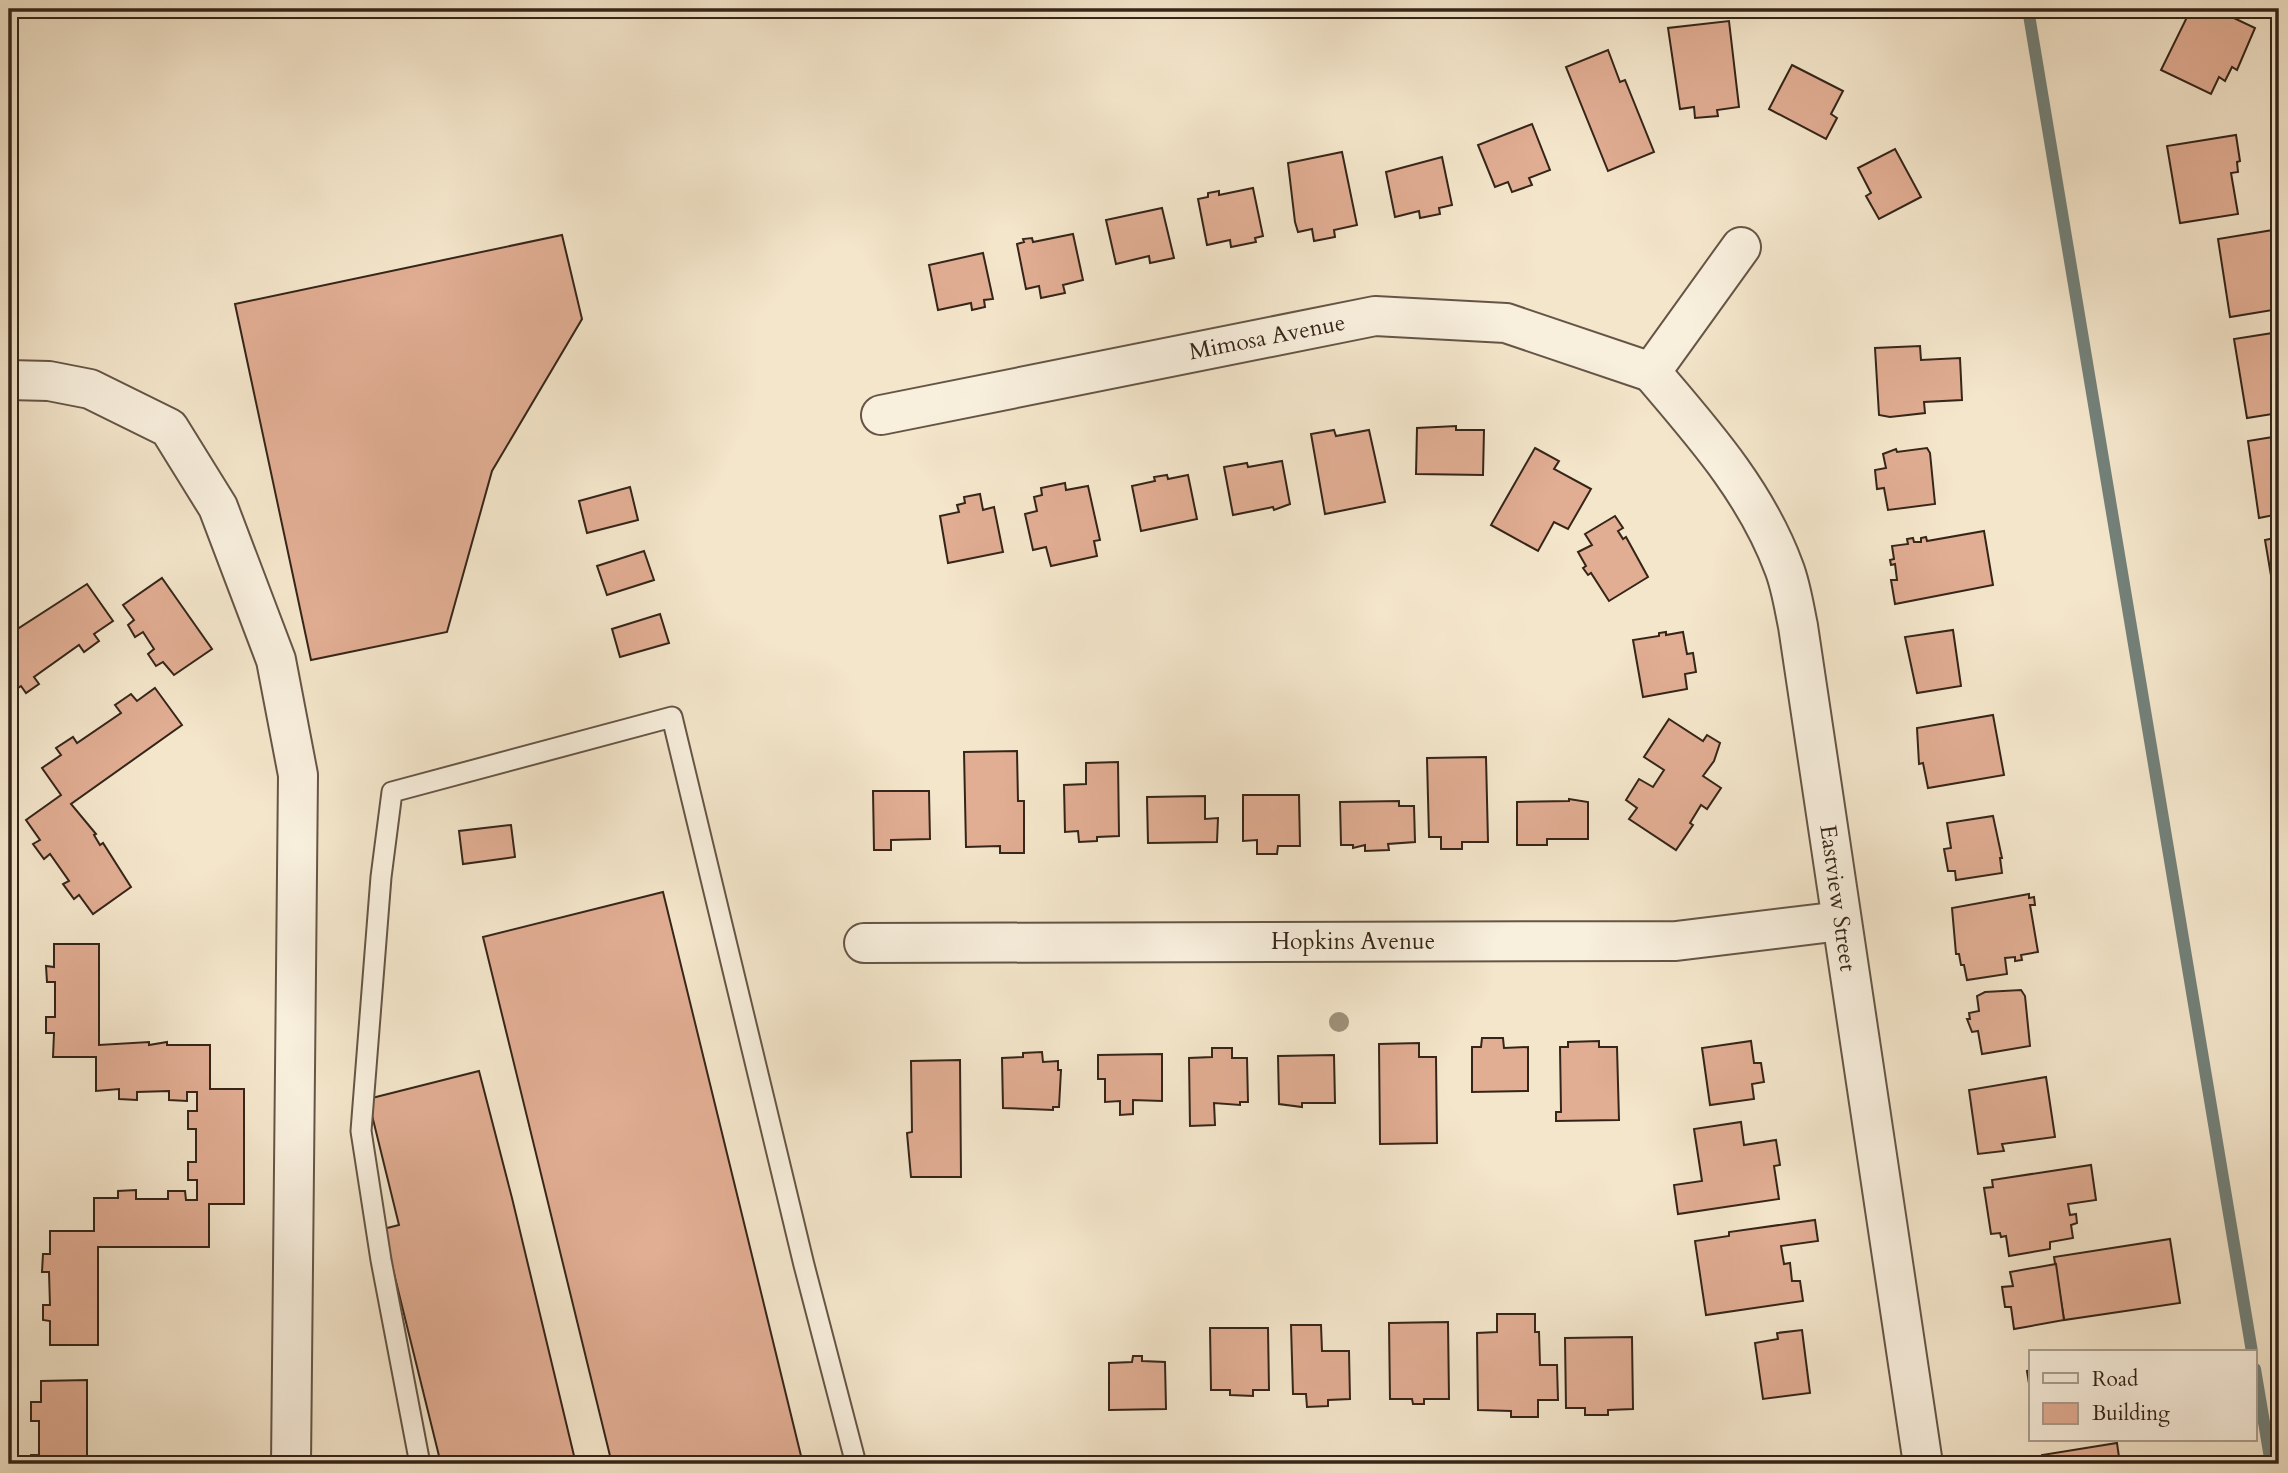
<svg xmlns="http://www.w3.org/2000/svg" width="2288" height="1473" viewBox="0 0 2288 1473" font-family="Cardo,serif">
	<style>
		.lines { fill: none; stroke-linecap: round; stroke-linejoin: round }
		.stream { stroke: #73817a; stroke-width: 12 }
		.building { fill: #e1ad93; stroke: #352519; stroke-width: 2 }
		.lane-casing { stroke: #655546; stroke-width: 23 }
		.street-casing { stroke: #655546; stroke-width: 42 }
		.lane { stroke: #f8efdd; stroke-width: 19 }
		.street { stroke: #f8efdd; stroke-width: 38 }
		.tree { fill: #9f917a }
		.labels { text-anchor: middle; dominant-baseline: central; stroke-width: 6; stroke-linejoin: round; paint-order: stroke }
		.street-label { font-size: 23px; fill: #352519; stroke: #f8efdd }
	</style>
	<rect width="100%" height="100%" fill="#f4e6cb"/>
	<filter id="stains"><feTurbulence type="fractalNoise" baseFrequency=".00286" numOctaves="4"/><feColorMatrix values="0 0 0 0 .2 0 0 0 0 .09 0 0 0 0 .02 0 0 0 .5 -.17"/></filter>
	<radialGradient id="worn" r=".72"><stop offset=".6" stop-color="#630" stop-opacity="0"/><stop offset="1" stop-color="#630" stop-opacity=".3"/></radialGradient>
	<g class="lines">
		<g class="stream">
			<path d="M2028 9 2252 1352"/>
			<path d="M2255 1369 2271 1464"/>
		</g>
	</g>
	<g class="building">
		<path d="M2191 9H2215L2255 28 2237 70 2232 67 2225 81 2219 77 2211 94 2161 70Z"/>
		<path d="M1729 21 1739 107 1717 110 1718 116 1695 118 1694 107 1680 109 1668 28Z"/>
		<path d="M1608 50 1620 82 1625 80 1654 152 1608 171 1566 67Z"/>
		<path d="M1792 65 1843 91 1831 114 1837 118 1826 139 1769 109Z"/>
		<path d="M1532 124 1550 170 1529 178 1532 185 1512 192 1508 182 1495 187 1478 145Z"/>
		<path d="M2236 135 2240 161 2237 162 2238 172 2231 173 2238 214 2180 223 2167 146Z"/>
		<path d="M1895 149 1921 197 1879 219 1866 196 1871 193 1858 168Z"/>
		<path d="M1342 152 1357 225 1334 230 1335 237 1314 241 1312 229 1298 232 1295 222 1288 163Z"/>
		<path d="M1442 157 1452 205 1439 208 1440 214 1420 218 1419 211 1395 217 1386 172Z"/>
		<path d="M1253 188 1263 236 1255 238 1256 242 1231 247 1230 240 1207 245 1198 199 1208 197V193L1219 191V195Z"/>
		<path d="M1162 208 1174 258 1150 263 1149 256 1116 264 1106 220Z"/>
		<path d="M2279 229V309L2230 317 2218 239Z"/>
		<path d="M1073 234 1083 280 1063 285 1065 293 1041 298 1039 286 1026 289 1017 244 1024 242 1023 239 1032 238 1033 242Z"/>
		<path d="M562 235 582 319 492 471 447 632 311 660 235 304Z"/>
		<path d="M983 253 993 299 984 300 985 307 972 310 971 303 938 310 929 265Z"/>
		<path d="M2279 332V413L2247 418 2234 339Z"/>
		<path d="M1920 346 1921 360 1960 358 1962 400 1924 402 1925 413 1890 417 1879 415 1875 348Z"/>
		<path d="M1456 426V430H1484L1483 475 1416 474 1417 428Z"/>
		<path d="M1334 430 1336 436 1369 430 1385 502 1325 514 1311 434Z"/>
		<path d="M2279 436V514L2259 518 2248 441Z"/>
		<path d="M1535 448 1559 461 1554 469 1591 489 1568 529 1554 522 1538 551 1491 525Z"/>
		<path d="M1927 448 1930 453 1935 504 1888 510 1884 488 1877 489 1875 470 1886 468 1883 454 1896 449 1897 452Z"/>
		<path d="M1282 461 1290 504 1274 510 1273 507 1233 515 1224 467 1247 463 1248 467Z"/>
		<path d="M1167 475 1168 479 1188 475 1197 519 1141 531 1132 486 1155 481 1154 477Z"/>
		<path d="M1065 483 1066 490 1088 486 1100 540 1094 541 1097 556 1051 566 1046 547 1033 550 1025 514 1037 511 1034 497 1042 495 1041 488Z"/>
		<path d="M630 487 638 520 587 533 579 501Z"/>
		<path d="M980 494 983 510 994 507 1003 552 948 563 940 516 959 512 957 505 965 503 964 497Z"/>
		<path d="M1615 516 1623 528 1618 531 1623 539 1626 537 1648 577 1609 601 1591 573 1588 575 1583 568 1586 566 1578 552 1592 545 1585 534Z"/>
		<path d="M1984 531 1993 585 1895 604 1891 580H1897L1895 564 1891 565 1890 560 1894 559 1892 546 1908 544 1907 539 1913 538 1914 542H1921V538L1926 537 1927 541Z"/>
		<path d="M2279 537V617H2278L2265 540Z"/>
		<path d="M644 551 654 580 607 595 597 566Z"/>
		<path d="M162 578 212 649 174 675 163 662 156 666 148 654 154 649 143 632 135 637 128 625 134 620 123 605Z"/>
		<path d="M87 584 113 621 94 634 99 641 84 652 79 645 34 677 39 684 26 693 21 686 9 694V639L17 633 16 630Z"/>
		<path d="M660 614 669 643 620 657 612 629Z"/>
		<path d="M1953 630 1961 686 1917 693 1905 637Z"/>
		<path d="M1666 632V635L1683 632 1687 654 1693 653 1696 672 1685 674 1687 689 1643 697 1633 640 1659 636V633Z"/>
		<path d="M155 688 182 725 71 804 96 834 94 835 100 845 103 843 131 887 93 914 79 895 74 899 63 884 69 881 50 854 44 859 33 844 40 840 26 820 61 795 42 768 61 755 56 748 73 737 77 743 121 713 115 705 131 694 137 701Z"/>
		<path d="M1993 715 2004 775 1928 788 1923 763 1919 764 1917 728Z"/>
		<path d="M1669 719 1703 741 1707 735 1720 743 1714 761 1703 776 1721 788 1707 809 1701 805 1690 823 1693 825 1676 850 1629 819 1637 808 1626 800 1639 779 1653 787 1664 770 1644 757Z"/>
		<path d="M1017 751 1018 801H1024V853H1000V846L966 847 964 752Z"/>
		<path d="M1486 757 1488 842H1462V849H1441V837H1429L1427 758Z"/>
		<path d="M1118 762 1119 836 1097 837V841L1079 842 1078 831 1065 832 1064 785 1086 784V763Z"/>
		<path d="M873 791H929L930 839 891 840V850H874Z"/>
		<path d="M1243 795H1299L1300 846H1278L1277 854H1257V840L1243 841Z"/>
		<path d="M1205 796V819L1218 818 1217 842 1148 843 1147 797Z"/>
		<path d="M1569 799 1588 802V839H1547V845H1517V802L1569 801Z"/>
		<path d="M1399 801V806H1414L1415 842 1388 844 1389 850 1365 851V845L1353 848V845H1341L1340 802Z"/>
		<path d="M1993 816 2002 858H2000L2002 873 1956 880 1955 871H1948L1944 849 1951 848 1947 823Z"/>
		<path d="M511 825 515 857 463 864 459 831Z"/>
		<path d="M663 892 803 1464H612L483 937Z"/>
		<path d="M2029 894V898L2034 897 2035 905H2030L2038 952 2021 955 2022 960 2015 961V957L2005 958 2007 974 1967 980 1964 965H1961L1959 954H1956L1952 908Z"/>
		<path d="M54 944H99V1045L149 1042V1045L167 1042V1045H210V1089H244V1204H209V1247H98V1345H50V1321L43 1320V1305H50L49 1272H42L43 1254H50V1231H94V1198H118V1191L136 1190V1199H168V1191H185L186 1200H197V1180H188V1162H196V1129H188V1111H197V1092H187V1101L169 1100V1091L137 1092V1100L119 1099V1089L96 1091V1057H53L54 1033H46V1017H55V982H47L46 966 54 967Z"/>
		<path d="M2021 990 2025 996 2030 1046 1982 1054 1978 1031 1972 1032 1967 1019H1970L1969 1013 1979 1011 1977 996 1985 992Z"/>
		<path d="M1482 1038H1503L1504 1048 1528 1047V1091L1472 1092V1047H1481Z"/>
		<path d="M1599 1041V1047H1617L1619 1120 1556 1121V1112H1561L1560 1047H1568V1042Z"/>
		<path d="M1751 1041 1754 1063H1761L1764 1082 1752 1084 1754 1099 1710 1105 1702 1048Z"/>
		<path d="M1419 1043V1057H1436L1437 1143 1380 1144 1379 1044Z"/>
		<path d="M1212 1048H1232V1058H1247L1248 1102H1240V1105L1214 1103 1215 1125 1190 1126 1189 1058 1212 1057Z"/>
		<path d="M1042 1052 1043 1062 1058 1061V1070H1061L1059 1107H1053V1110L1003 1108 1002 1058 1023 1057V1053Z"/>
		<path d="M1162 1054V1101L1133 1100V1114L1120 1115V1101L1105 1102V1079H1098V1055Z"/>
		<path d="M1334 1055 1335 1103H1302V1107L1279 1104 1278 1056Z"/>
		<path d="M960 1060 961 1177H911L907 1133 912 1132 911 1061Z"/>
		<path d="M479 1071 512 1198 576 1464H441L383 1229 399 1225 368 1099Z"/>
		<path d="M2046 1077 2055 1137 2002 1144 2004 1151 1978 1154 1969 1090Z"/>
		<path d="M1741 1122 1744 1145 1776 1140 1780 1165 1774 1166 1779 1199 1678 1214 1674 1185 1702 1181 1694 1129Z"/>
		<path d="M2091 1165 2096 1200 2068 1204 2070 1215 2076 1214 2077 1223 2071 1225 2073 1238 2050 1242V1249L2009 1256 2006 1236 2001 1237 2000 1233 1991 1234 1984 1188 1993 1187 1992 1180Z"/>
		<path d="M1815 1220 1818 1241 1781 1246 1784 1264 1790 1263 1792 1281H1800L1803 1301 1706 1315 1695 1241 1729 1236V1232Z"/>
		<path d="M2170 1239 2180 1303 2064 1320 2054 1257Z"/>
		<path d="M2056 1264 2064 1320 2014 1329 2011 1307H2005L2002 1287 2013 1286 2010 1272Z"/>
		<path d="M1497 1314H1535V1332H1539L1540 1365H1557L1558 1400H1538V1417H1511V1411L1478 1410 1477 1333 1497 1332Z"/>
		<path d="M1448 1322 1449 1399H1424V1404H1413L1412 1399H1390L1389 1323Z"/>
		<path d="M1291 1325H1321L1322 1351H1349L1350 1399 1328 1400V1406L1307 1407 1306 1394H1293Z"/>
		<path d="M1210 1328H1268L1269 1390H1253V1396L1230 1395V1390H1211Z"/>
		<path d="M1802 1330 1810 1393 1763 1399 1755 1343 1778 1339 1777 1333Z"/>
		<path d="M1632 1337 1633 1409 1608 1410V1415H1585V1408H1566L1565 1338Z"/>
		<path d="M1133 1356H1142V1361L1165 1362 1166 1409 1109 1410V1363L1132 1362Z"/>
		<path d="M2031 1370V1396L2027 1371Z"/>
		<path d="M87 1380V1464H31V1455H39V1421H31V1402H41V1381Z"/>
		<path d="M2117 1443 2120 1464H2043L2042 1455Z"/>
	</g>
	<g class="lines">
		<g class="lane-casing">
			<path id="lane" d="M420 1464 381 1260 361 1131 381 877 392 792 672 717 804 1265 856 1464"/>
		</g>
		<g class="street-casing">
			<g id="street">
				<path d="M1651 372C1703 433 1756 492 1784 568 1791 586 1794 607 1798 626L1923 1464"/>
				<path d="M1651 372 1741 247"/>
				<path d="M9 380 49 381 90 389 169 428 218 507 276 660 298 775 291 1464"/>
				<path d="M881 415 1375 316 1506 323 1651 372"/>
				<path d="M864 943 1676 941 1841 921"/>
			</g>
		</g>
		<use href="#lane" class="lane"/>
		<use href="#street" class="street"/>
	</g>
	<circle class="tree" cx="1339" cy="1022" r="10"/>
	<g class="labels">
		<g class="street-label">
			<text transform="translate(1267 337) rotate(-11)">Mimosa Avenue</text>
			<text transform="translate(1838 898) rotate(82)">Eastview Street</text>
			<text x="1353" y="941">Hopkins Avenue</text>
		</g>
	</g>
	<rect width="2288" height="1473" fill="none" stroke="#f4e6cb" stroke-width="35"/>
	<rect x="10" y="10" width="2267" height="1452" fill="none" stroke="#352519" stroke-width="3.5"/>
	<rect x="18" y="18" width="2253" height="1438" fill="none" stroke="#352519" stroke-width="2"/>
	<rect x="2029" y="1350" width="228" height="91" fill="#f8efdd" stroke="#aa9e8f" stroke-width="2"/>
	<rect x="2043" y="1373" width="35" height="10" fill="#f8efdd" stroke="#aa9e8f" stroke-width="2"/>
	<text x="2092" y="1386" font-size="21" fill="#352519">Road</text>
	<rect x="2043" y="1403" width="35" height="21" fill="#e1ad93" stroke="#aa9e8f" stroke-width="2"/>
	<text x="2092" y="1420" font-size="21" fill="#352519">Building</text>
	<rect width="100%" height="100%" filter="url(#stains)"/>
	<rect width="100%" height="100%" fill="url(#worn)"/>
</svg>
